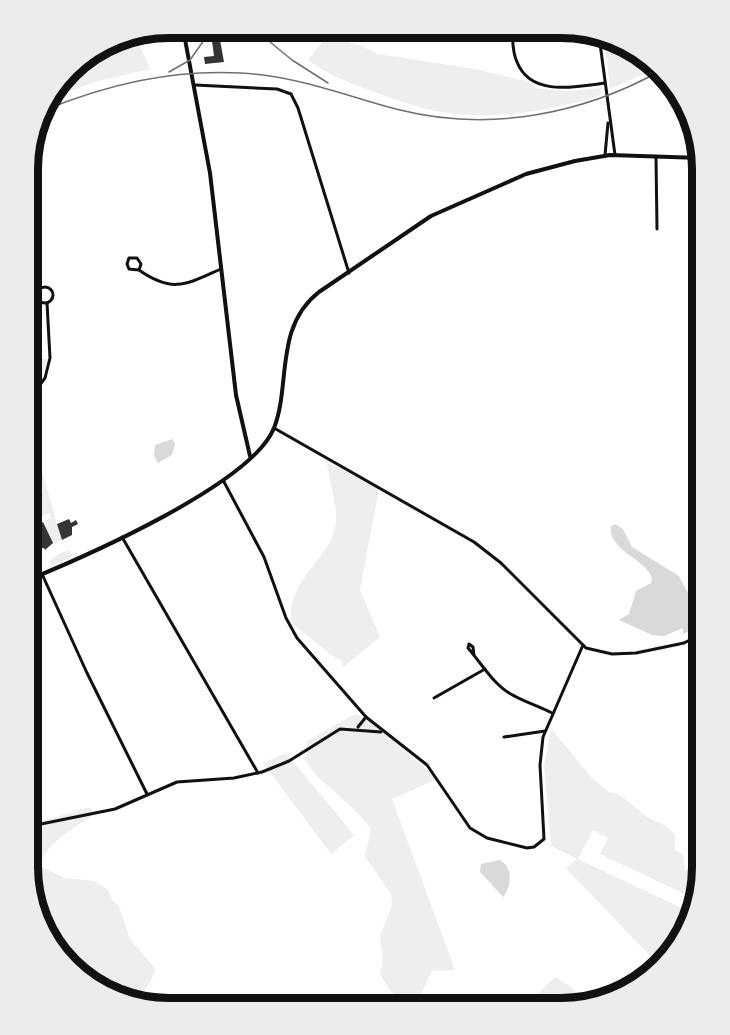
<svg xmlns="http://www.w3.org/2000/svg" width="730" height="1035" viewBox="0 0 730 1035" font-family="'Fira Sans Condensed',sans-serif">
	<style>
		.green { fill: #eee }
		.water { fill: #d9d9d9 }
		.building { fill: #353535 }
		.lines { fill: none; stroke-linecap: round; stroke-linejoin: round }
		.minor { stroke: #111; stroke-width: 3 }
		.secondary { stroke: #111; stroke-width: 4 }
		.rail { stroke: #707070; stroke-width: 1.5 }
		.rim { fill: none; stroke: #111; stroke-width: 8 }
	</style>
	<rect width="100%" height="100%" fill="#fff"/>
	<g class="green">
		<path d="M135 34 150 69 98 81 45 100C62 72 102 35 135 34Z"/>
		<path d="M327 36 362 46 378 54 475 69 525 81 540 89 570 91 601 88V95C550 112 488 121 435 111 412 106 391 98 369 90 348 82 326 74 308 60Z"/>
		<path d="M604 38 647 56 657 68 610 89Z"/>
		<path d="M32 357 48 359 41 379 29 395 28 358Z"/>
		<path d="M327 462 379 489 360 590 380 637 342 668 343 661 331 655 292 623C285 578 333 559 336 522 337 503 329 481 327 462Z"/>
		<path d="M40 465 62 540 53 543 43 522 51 518 49 513 41 516 39 512 28 483V467Z"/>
		<path d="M70 550 73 557 51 566 49 561 58 554Z"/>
		<path d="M355 714 372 721 437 779 392 799 455 970 432 971C427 979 424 991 418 997 403 1014 385 985 380 973L383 963 380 935 392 906 391 894 365 857 371 829 356 811 317 776 305 760 307 741Z"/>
		<path d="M551 729 593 779 609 792 620 795 647 817 666 826 675 835V850L683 855 685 870H691C701 878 699 888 695 899L600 854 608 838 593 830 578 859 690 912 679 945 658 964 566 868 577 859 551 846 544 765Z"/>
		<path d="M286 753 354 835 331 854 263 763Z"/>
		<path d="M86 808H91L93 814C78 828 39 845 42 867L65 878 94 881 107 889 114 902 119 906 130 939 156 970C145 992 150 987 125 997 107 988 99 968 76 968L41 929 27 867V838L35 831 38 822Z"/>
		<path d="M555 977 571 987 585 1003 562 1008H523Z"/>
	</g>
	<g class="water">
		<path d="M172 439 175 444 172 455 158 463 154 456 155 445Z"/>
		<path d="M615 524 623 529 632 547 679 576 688 593 702 604 703 611 697 628 683 634V628L664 636 652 635 619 620 629 614 636 591 651 583 652 578C646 559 607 550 611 526Z"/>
		<path d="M499 860C513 866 512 886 503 897L480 872 481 864Z"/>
	</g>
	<g class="building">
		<path d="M220 40 224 62 205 64 204 57 214 56 212 41Z"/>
		<path d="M69 519 71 523 76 520 78 524 72 527V535L62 540 57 524Z"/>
		<path d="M43 522 53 543 45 550 44 548 37 549 30 528Z"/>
	</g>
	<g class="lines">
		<g class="minor">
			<path d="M512 29C513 40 512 52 517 62 531 97 575 87 605 83"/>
			<path d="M457 30 495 36 512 35"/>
			<path d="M325 32C348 41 361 45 382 31"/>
			<path d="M599 36 615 155"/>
			<path d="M195 85 277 89 291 94 298 108 349 273"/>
			<path d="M605 155 608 123"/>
			<path d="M656 157 657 229"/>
			<path d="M139 270 129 269 127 264 129 258H137L141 264 139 270C173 294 187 284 221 269"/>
			<circle cx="45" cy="295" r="8"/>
			<path d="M28 401 45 378 50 358 47 303"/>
			<path d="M274 428 474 542 501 563 586 648 612 654 636 653 684 643 703 633"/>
			<path d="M223 480 264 557 286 618 297 638 366 717 427 765 470 828 487 838 527 848 534 847 544 839 540 765 543 737 583 645"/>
			<path d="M122 537 258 773"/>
			<path d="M42 574 87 673 147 794"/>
			<path d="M474 655 473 647 469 644 468 648C481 663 492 682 509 693 522 701 538 706 552 713"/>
			<path d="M434 698 485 669"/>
			<path d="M358 727 366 717"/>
			<path d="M504 737 545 731"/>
			<path d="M27 812 35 826"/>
			<path d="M27 835 32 828 41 824 115 809 177 782 234 778 262 772 289 761 340 729 381 732"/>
		</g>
		<g class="secondary">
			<path d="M184 34 210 173 236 395 250 456"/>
			<path d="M28 580C84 557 252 484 274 428 291 385 274 327 319 292L431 216 526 174 575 161 610 155 701 158"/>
		</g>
		<g class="rail">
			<path d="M259 33 292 60 328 83"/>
			<path d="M169 72 190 60 209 33"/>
			<path d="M42 111C106 85 171 69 241 73 298 76 346 96 400 110 488 132 581 115 660 71"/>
		</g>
	</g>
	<path d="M0 0H730V1035H0ZM169 38H561A131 131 0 0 1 692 169V867A131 131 0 0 1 561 998H169A131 131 0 0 1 38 867V169A131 131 0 0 1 169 38Z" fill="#ececec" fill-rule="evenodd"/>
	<path class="rim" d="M169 38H561A131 131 0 0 1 692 169V867A131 131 0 0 1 561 998H169A131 131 0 0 1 38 867V169A131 131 0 0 1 169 38Z"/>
</svg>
